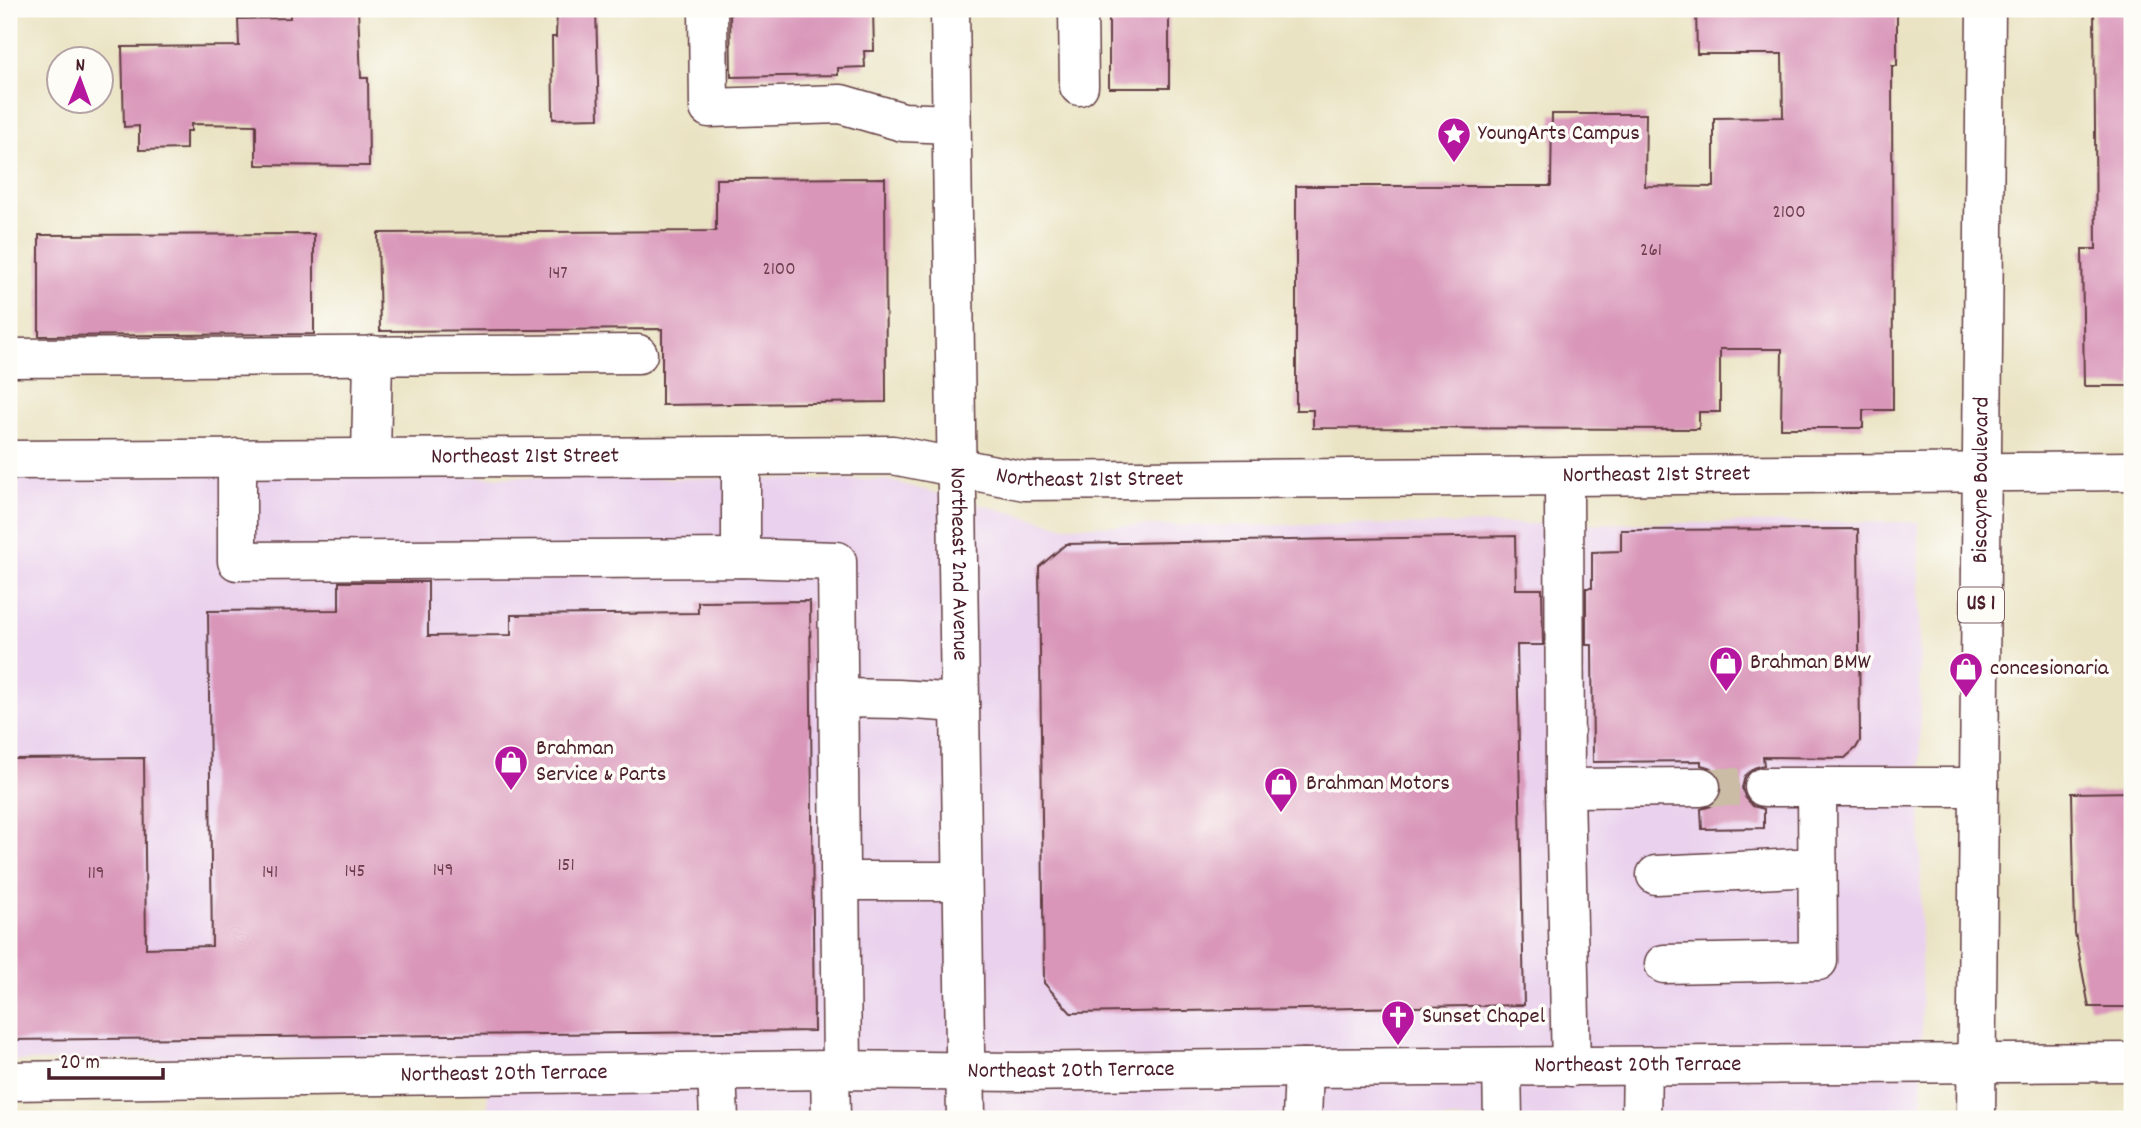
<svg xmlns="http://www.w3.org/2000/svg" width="2141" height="1128" viewBox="0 0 2141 1128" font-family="Dekko,sans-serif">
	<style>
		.built { fill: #ead1ed }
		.building { fill: #d996b9 }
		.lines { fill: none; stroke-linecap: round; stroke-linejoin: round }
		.minor-tunnel { stroke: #cabca5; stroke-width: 38; stroke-dasharray: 38 19; stroke-linecap: butt }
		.minor-casing { stroke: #623c42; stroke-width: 41 }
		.major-casing { stroke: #623c42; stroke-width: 41 }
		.minor { stroke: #fff; stroke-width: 38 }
		.major { stroke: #fff; stroke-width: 38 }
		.labels { text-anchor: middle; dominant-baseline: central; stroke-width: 7; stroke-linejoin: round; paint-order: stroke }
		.number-label { font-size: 19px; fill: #6e3d4e }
		.shield { fill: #fdfcf7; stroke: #806168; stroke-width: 2 }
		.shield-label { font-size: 21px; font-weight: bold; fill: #4a1f2b }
		.poi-label { font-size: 23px; fill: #4a1f2b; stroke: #fdfcf7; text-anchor: start }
		.street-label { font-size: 23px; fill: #4a1f2b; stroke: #fdfcf7 }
	</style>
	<rect width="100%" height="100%" fill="#fdfcf7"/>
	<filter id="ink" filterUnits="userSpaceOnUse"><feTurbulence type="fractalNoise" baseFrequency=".0143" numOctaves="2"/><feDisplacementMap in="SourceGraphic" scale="14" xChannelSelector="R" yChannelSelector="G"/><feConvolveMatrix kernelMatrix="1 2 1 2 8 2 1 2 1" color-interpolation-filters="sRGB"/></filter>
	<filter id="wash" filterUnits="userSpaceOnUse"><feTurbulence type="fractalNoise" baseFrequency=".00686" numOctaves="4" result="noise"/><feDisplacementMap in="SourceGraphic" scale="28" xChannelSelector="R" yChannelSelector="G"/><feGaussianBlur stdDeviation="1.57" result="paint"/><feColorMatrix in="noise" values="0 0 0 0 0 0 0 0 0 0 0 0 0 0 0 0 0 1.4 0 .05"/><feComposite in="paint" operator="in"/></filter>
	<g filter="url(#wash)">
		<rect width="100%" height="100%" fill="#eae3c3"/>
		<path class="built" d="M9 473 886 480 1063 526 1919 522 1922 1119H488L487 1056 9 1061Z"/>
		<g id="blocks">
			<g class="building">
				<path d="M290 9H358L361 78H368L369 166 256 165V125L191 124V131H186V149L139 150V126L124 127 122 47 239 46 238 19 290 18Z"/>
				<path d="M557 9H596L599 118 553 119 552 37H556Z"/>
				<path d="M730 9H873L874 51H864L865 67 838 68V75L731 77Z"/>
				<rect x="1109" y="9" width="60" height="79"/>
				<path d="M1696 9H1897V66H1892L1893 410H1863V428H1781L1782 349H1720V412H1699V429L1313 428V410H1296V186H1551L1552 114H1646L1645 186 1714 187V118L1783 117 1782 54H1697Z"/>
				<path d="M2094 9H2132V386H2084L2082 249H2096Z"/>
				<path d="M885 178 886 402 662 405V329L380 331 378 233 716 231V179Z"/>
				<path d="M314 234V334L39 336V235Z"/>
				<path d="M1858 529 1860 741 1856 748 1845 758 1763 757 1764 765 1754 768 1745 776 1742 788 1745 797 1753 806 1764 809V828L1702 829 1701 809 1711 806 1720 798 1723 786 1719 775 1711 768 1701 765V761L1593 762 1592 645H1586V588H1592V552L1621 551V530Z"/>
				<path d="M1515 536 1516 589H1542L1543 645H1517L1524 1005 1071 1013 1044 983 1039 567 1066 544Z"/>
				<path d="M339 582H428V636L511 635V615L698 613V602L810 601 814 1031 9 1040V759L144 758 146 948 212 946 208 611 339 610Z"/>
				<path d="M2132 792V1007H2089L2075 933 2072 793Z"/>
			</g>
		</g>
	</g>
	<g filter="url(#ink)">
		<use href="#blocks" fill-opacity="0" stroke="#623c42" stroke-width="2"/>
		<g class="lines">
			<path class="minor-tunnel" d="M1701 787H1764"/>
			<g class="minor-casing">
				<g id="minor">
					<path d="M708 9 709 108 841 104 903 122 951 124"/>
					<path d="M1078 9 1079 86"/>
					<path d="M9 358 638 354"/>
					<path d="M371 457 373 355"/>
					<path d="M741 457V558"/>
					<path d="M237 458V561L741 558 837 561 842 1070"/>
					<path id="s1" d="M9 460 893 455 1025 481 2132 471"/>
					<path d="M1564 476 1565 788 1571 1067"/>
					<path d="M839 698 898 699 960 703"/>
					<path d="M1764 787H1979"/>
					<path d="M1565 788 1701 787"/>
					<path d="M1656 875 1817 867"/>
					<path d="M841 881H962"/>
					<path d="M1664 964 1818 961 1817 787"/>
					<path d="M1502 1067 1503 1119"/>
					<path d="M830 1070 831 1119"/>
					<path d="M717 1072 719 1119"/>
					<path id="s2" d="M9 1081 830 1070 1019 1072 1304 1068 2132 1062"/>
					<path d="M1302 1119 1304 1068"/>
					<path d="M1641 1119 1642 1067"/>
				</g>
			</g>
			<g class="major-casing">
				<g id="major">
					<path id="s3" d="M950 9 966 1119"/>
					<path id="s4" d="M1976 1119 1986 9"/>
				</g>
			</g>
			<use href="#minor" class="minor"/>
			<use href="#major" class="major"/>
		</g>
	</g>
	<defs>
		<g id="sight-pin" transform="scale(1.75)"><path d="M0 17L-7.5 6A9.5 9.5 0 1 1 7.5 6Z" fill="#b5179e" stroke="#fdfcf7"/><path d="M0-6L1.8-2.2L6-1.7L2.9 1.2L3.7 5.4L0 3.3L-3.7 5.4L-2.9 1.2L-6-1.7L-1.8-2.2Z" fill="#fff"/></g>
		<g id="shop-pin" transform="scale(1.75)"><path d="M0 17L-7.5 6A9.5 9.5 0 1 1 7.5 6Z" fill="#b5179e" stroke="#fdfcf7"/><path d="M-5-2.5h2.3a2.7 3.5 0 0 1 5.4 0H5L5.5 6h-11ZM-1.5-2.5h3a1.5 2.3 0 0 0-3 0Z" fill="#fff"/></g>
		<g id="church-pin" transform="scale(1.75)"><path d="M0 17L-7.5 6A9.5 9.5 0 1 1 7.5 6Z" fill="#b5179e" stroke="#fdfcf7"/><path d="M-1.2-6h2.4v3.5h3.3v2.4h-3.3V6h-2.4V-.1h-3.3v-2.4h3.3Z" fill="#fff"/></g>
	</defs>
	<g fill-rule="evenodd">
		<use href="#sight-pin" x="1454" y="134"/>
		<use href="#shop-pin" x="1726" y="663"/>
		<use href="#shop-pin" x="1966" y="669"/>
		<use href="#shop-pin" x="511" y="762"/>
		<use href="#shop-pin" x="1281" y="784"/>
		<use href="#church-pin" x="1398" y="1017"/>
	</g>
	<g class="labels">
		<g class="number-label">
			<text x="1789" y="213">2100</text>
			<text x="1651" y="251">261</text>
			<text x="779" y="270">2100</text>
			<text x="558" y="274">147</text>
			<text x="566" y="866">151</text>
			<text x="443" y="871">149</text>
			<text x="355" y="872">145</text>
			<text x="270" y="873">141</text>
			<text x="96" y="874">119</text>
		</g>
		<rect class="shield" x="1958" y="587.5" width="46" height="35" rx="5"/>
		<g class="shield-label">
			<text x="1981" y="605">US 1</text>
		</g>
		<g class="poi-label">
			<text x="1478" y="134">YoungArts Campus</text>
			<text x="1750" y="663">Brahman BMW</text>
			<text x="1990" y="669">concesionaria</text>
			<text x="536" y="749">Brahman<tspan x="536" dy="26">Service &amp; Parts</tspan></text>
			<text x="1306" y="784">Brahman Motors</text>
			<text x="1422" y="1017">Sunset Chapel</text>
		</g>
		<g class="street-label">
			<text stroke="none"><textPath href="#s1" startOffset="516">Northeast 21st Street</textPath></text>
			<text stroke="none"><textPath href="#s1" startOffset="1650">Northeast 21st Street</textPath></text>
			<text stroke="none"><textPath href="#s1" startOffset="1083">Northeast 21st Street</textPath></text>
			<text stroke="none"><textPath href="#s4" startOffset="639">Biscayne Boulevard</textPath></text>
			<text stroke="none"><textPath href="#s3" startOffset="555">Northeast 2nd Avenue</textPath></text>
			<text stroke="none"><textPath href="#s2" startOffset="1629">Northeast 20th Terrace</textPath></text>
			<text stroke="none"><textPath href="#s2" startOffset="1062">Northeast 20th Terrace</textPath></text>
			<text stroke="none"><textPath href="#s2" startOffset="495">Northeast 20th Terrace</textPath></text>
		</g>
	</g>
	<rect width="2141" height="1128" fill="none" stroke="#fdfcf7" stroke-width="35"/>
	<g transform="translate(80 80) rotate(1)"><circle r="33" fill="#fdfcf7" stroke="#b5a4a5" stroke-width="2"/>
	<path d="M0-5L12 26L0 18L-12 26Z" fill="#b5179e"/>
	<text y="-10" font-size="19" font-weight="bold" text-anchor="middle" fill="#4a1f2b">N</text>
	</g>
	<path d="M49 1068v10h114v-10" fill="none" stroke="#4a1f2b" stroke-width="3.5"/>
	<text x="60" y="1068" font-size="21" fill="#4a1f2b" stroke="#fdfcf7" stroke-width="5" paint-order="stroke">20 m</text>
</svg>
